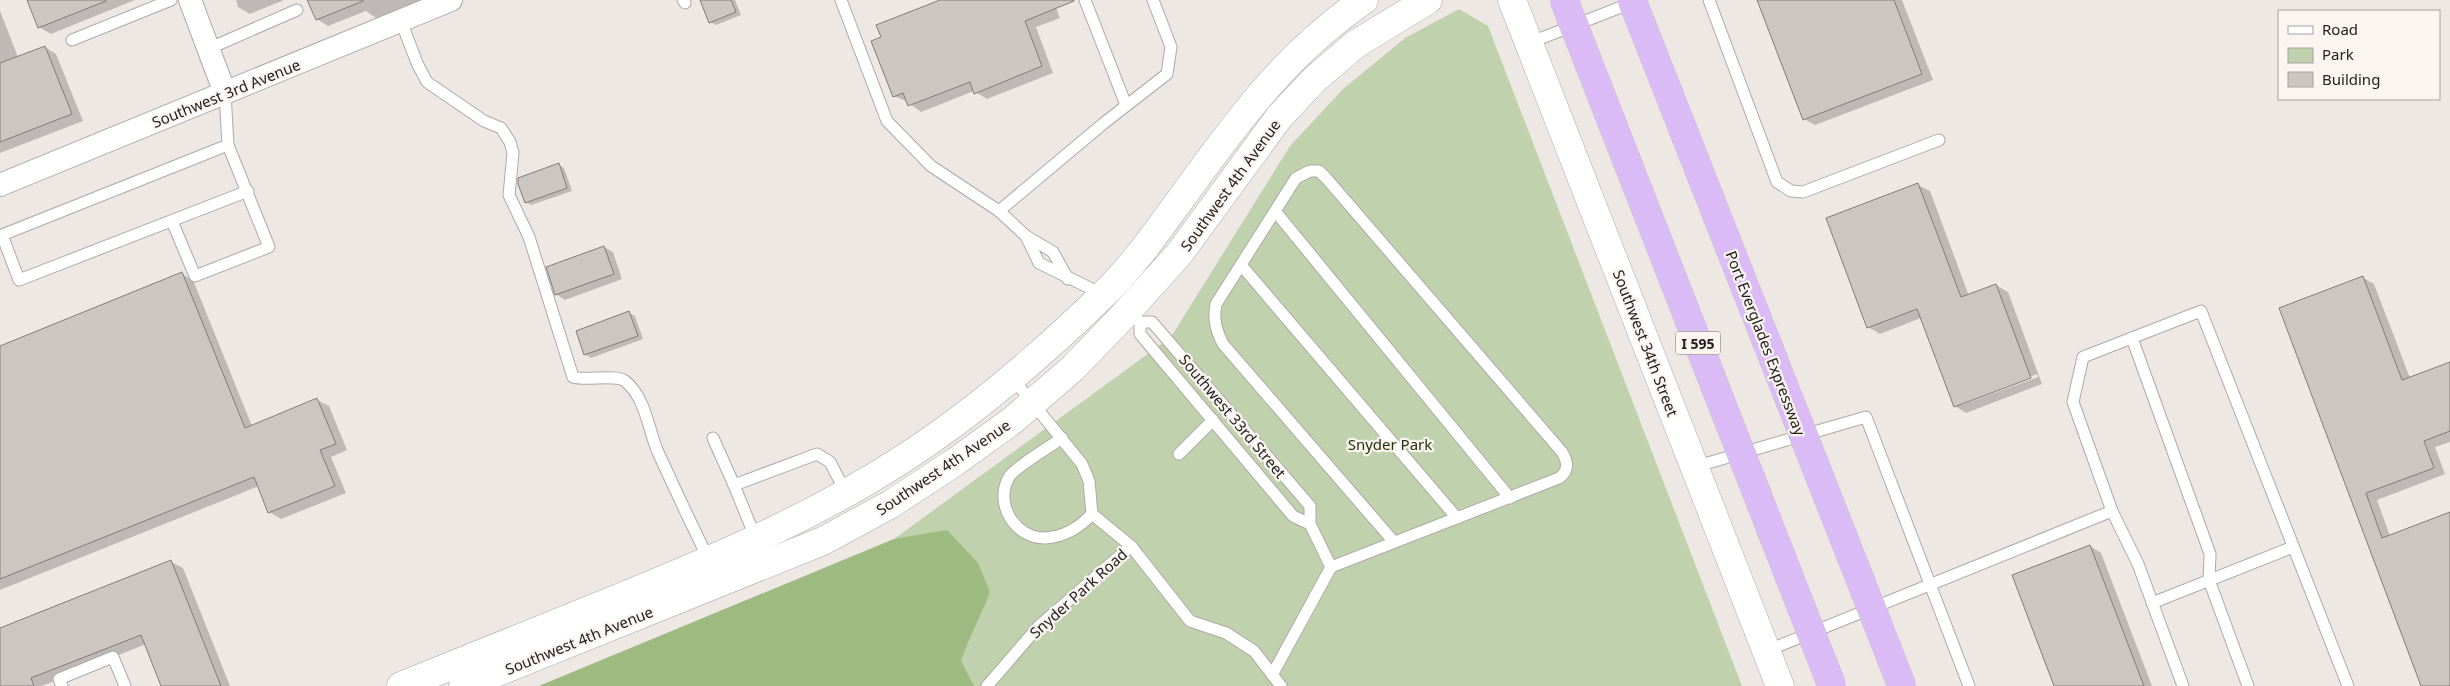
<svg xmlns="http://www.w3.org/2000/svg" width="2450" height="686" viewBox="0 0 2450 686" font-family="'Noto Sans',sans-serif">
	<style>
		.green { fill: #bfd2ad }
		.forest { fill: #9eba80 }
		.shadow { fill: #0003; fill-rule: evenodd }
		.building { fill: #ccc6c3; stroke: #817c79 }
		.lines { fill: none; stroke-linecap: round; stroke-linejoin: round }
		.service-casing { stroke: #afa9a6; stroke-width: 13 }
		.minor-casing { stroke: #afa9a6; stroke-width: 24 }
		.tertiary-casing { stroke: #afa9a6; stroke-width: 29 }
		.service { stroke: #fff; stroke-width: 11 }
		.minor { stroke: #fff; stroke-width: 22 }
		.tertiary { stroke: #fff; stroke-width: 28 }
		.motorway-bridge-casing { stroke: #c6c5c5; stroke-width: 29; stroke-linecap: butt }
		.motorway-bridge { stroke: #dbbbf6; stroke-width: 28 }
		.labels { text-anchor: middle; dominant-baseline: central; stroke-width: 4.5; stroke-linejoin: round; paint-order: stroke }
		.shield { fill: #fbf5f2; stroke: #64615f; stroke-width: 1 }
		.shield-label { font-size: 14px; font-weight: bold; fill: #232120 }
		.street-label { font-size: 15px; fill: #232120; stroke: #fbf5f2 }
		.park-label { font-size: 15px; fill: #223309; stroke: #fbf5f2 }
	</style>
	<rect width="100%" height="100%" fill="#eee8e5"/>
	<path class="green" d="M1459 9 1488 26 1742 686H539L894 539 1171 337 1290 146 1343 89 1405 38Z"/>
	<path class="forest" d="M947 530 978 563 990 592C981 616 969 637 961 661L974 686H539L894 539Z"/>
	<g class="shadow">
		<path d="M29 0H135L51 34 39 27Z"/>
		<path d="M236 0H284L250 14 238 7Z"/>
		<path d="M309 0H428L379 20 366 11 328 26 317 19Z"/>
		<path d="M713 0H735L741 15 716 25 710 22Z"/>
		<path d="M943 0H1053L1060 18 1036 27 1053 73 987 99 974 91 921 112 908 102 894 96 882 38Z"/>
		<path d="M1758 0H1902L1933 80 1815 125 1804 119Z"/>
		<path d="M0 11 18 57 45 47 56 54 83 121 0 153Z"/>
		<path d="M558 165 564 168 572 191 531 205 526 202Z"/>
		<path d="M1918 185 1930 191 1969 296 1996 285 2008 292 2042 384 1966 413 1955 406 1921 318 1880 334 1868 327ZM2037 374 2038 377 1961 405V403Z"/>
		<path d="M604 247 613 252 622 279 565 300 556 294Z"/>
		<path d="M182 274 193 280 252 426 317 400 329 406 347 450 331 457 346 493 281 519 269 512 259 486 0 590V347Z"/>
		<path d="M2363 278 2374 284 2410 378 2450 364V442L2435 447 2445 474 2377 500 2390 536 2450 514V686H2422L2280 308Z"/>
		<path d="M629 313 635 316 643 339 591 358 585 354Z"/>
		<path d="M2090 546 2101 553 2152 686H2056Z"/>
		<path d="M171 562 183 568 230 686H163L146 644 42 686H0V630Z"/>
	</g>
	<g class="building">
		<path d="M27 0H105L106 1 38 28Z"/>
		<path d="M307 0H363V1L316 20Z"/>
		<path d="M700 0H731L736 12 709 23Z"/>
		<path d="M940 0H1074V1L1025 21 1042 66 974 94 970 82 908 106 903 93 893 97 871 41 881 37 876 25Z"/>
		<path d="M1757 0H1894L1922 74 1803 120Z"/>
		<path d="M45 46 72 114 0 142V63Z"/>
		<path d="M559 163 567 188 525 203 518 184V178Z"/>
		<path d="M1918 183 1961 297 1996 284 2031 378 1954 407 1917 309 1867 328 1826 218Z"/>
		<path d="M604 246 614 274 555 295 546 267Z"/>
		<path d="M182 272 245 428 317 398 336 444 320 450 335 486 268 513 254 477 0 579V346Z"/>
		<path d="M2363 276 2402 380 2450 362V431L2424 441 2434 468 2366 493 2382 538 2450 512V686H2421L2279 308Z"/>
		<path d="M629 311 638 336 584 355 576 331Z"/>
		<path d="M2090 545 2144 686H2054L2012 575Z"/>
		<path d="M171 560 221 686H161L141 635 31 678 34 686H0V628Z"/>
	</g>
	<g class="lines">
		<g class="service-casing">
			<g id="service">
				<path d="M683 0 685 3"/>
				<path d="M841 0 887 121 931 166 999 211"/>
				<path d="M1085 0 1126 105"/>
				<path d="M1709 0 1777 182 1791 191 1803 192 1939 140"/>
				<path d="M401 21 417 63 427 82 484 121 501 128 510 142 513 153 509 195 529 237 573 377C586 381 616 374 625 381 645 397 648 427 657 450 674 487 691 524 709 560"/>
				<path d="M72 40 171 0"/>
				<path d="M1529 43 1634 2"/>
				<path d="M208 49 297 10"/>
				<path d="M228 145 2 235 19 280 248 191"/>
				<path d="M1275 211 1510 498"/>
				<path d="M172 221 195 276 269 247 228 145 225 93"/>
				<path d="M1026 236 999 211 1104 123 1167 74 1171 47 1153 0"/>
				<path d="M1241 265 1457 518"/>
				<path d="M1068 279 1053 252 1026 236 1039 263 1102 294"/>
				<path d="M1125 311 1140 322H1152L1310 506V524L1331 567 1272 675"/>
				<path d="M1140 322V334L1293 516 1310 524"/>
				<path d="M2132 338 2210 554 2209 580 2248 686"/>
				<path d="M1013 379 1082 464 1089 481 1092 514 1131 546 1190 621 1226 633 1254 651 1281 686"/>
				<path d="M713 438 734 485"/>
				<path d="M1062 438C1051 446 1014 468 1009 477 994 503 1014 538 1045 538 1064 537 1080 527 1092 514"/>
				<path d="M1179 454 1213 420"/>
				<path d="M1694 467 1866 417 1969 686"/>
				<path d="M2112 511 2138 564 2183 686"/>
				<path d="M756 539 734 485 817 454 830 462 846 493"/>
				<path d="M1331 567 1559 478C1569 471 1568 462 1562 452L1327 179 1319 171H1310L1296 178 1216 304C1213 319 1216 330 1223 344L1394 542"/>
				<path d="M2152 603 2293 547"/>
				<path d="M1766 651 2112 511 2073 402 2083 357 2201 311 2348 686"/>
				<path d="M62 686 59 679 113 657 125 686"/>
				<path d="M987 686 1038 627 1131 546"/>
			</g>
		</g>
		<g class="minor-casing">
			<g id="minor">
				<path d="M190 0 225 93"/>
				<path d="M0 185 451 0"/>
			</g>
		</g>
		<g class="tertiary-casing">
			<g id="tertiary">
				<path d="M1512 0 1780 686"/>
				<path d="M401 686C471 658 540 630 609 602 709 561 808 520 898 462 972 415 1037 359 1100 298 1135 265 1163 223 1191 185 1244 112 1289 52 1364 0"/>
				<path d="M463 686 823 541 891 504 955 462 1013 420 1073 368 1123 316 1179 254 1280 116 1316 78 1356 44 1428 0"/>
			</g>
		</g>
		<use href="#service" class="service"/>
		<use href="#minor" class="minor"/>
		<use href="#tertiary" class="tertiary"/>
		<g class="motorway-bridge-casing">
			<g id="motorway-bridge">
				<path d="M1564 0 1832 686"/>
				<path d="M1632 0 1902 686"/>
			</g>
		</g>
		<use href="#motorway-bridge" class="motorway-bridge"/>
	</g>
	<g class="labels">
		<rect class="shield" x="1675.5" y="331.5" width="45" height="23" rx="4"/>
		<g class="shield-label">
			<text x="1698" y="343">I 595</text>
		</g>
		<g class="street-label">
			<text transform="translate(226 93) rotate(-22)">Southwest 3rd Avenue</text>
			<text transform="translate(1230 185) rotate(-54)">Southwest 4th Avenue</text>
			<text transform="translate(1646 343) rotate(69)">Southwest 34th Street</text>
			<text transform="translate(1766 343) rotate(69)">Port Everglades Expressway</text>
			<text transform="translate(1233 416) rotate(50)">Southwest 33rd Street</text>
			<text transform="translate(943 467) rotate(-34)">Southwest 4th Avenue</text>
			<text transform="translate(1078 593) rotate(-42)">Snyder Park Road</text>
			<text transform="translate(579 640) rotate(-22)">Southwest 4th Avenue</text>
		</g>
		<g class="park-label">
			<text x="1390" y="444">Snyder Park</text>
		</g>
	</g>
	<rect x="2278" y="10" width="162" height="90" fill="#fbf5f2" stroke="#a5a09e"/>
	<rect x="2288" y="26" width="25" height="8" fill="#ffffff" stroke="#a5a09e"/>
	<text x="2322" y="35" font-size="15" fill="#232120">Road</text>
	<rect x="2288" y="48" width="25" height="15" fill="#bfd2ad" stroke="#a5a09e"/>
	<text x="2322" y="60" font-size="15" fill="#232120">Park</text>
	<rect x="2288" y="72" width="25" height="15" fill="#ccc6c3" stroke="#a5a09e"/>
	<text x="2322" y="85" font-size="15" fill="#232120">Building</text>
</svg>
